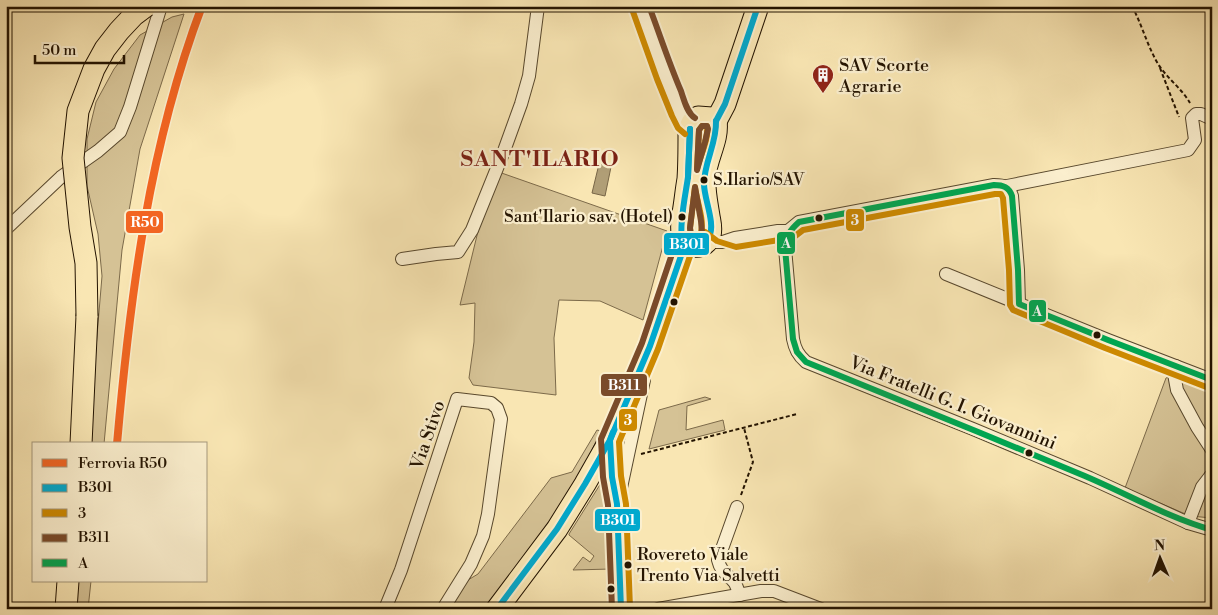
<svg xmlns="http://www.w3.org/2000/svg" width="1218" height="615" viewBox="0 0 1218 615" font-family="'Libre Bodoni',serif">
	<style>
		.green { fill: #d5c295; stroke: #7c6a4a }
		.water { fill: #b09e76; stroke: #786647 }
		.lines { fill: none; stroke-linecap: round; stroke-linejoin: round }
		.street-casing { stroke: #58482d; stroke-width: 14 }
		.primary-casing { stroke: #231300; stroke-width: 23 }
		.path { stroke: #231300; stroke-width: 2; stroke-dasharray: 4 2.5; stroke-linecap: butt }
		.street { stroke: #fbefce; stroke-width: 12 }
		.primary { stroke: #f9e6b3; stroke-width: 21 }
		.primary-bridge-casing { stroke: #231300; stroke-width: 23; stroke-linecap: butt }
		.primary-bridge { stroke: #f9e6b3; stroke-width: 21 }
		.bus-1-casing { stroke: #fbefce; stroke-width: 10 }
		.bus-2-casing { stroke: #fbefce; stroke-width: 10 }
		.bus-3-casing { stroke: #fbefce; stroke-width: 10 }
		.bus-4-casing { stroke: #fbefce; stroke-width: 10 }
		.bus-1 { stroke: #00a9ce; stroke-width: 6 }
		.bus-2 { stroke: #cd8900; stroke-width: 6 }
		.bus-3 { stroke: #7a4b2a; stroke-width: 6 }
		.bus-4 { stroke: #00a651; stroke-width: 6 }
		.rail-1-casing { stroke: #fbefce; stroke-width: 11 }
		.rail-1 { stroke: #f26522; stroke-width: 8 }
		.bus-dot { fill: #231300; stroke: #fbefce; stroke-width: 2 }
		.labels { text-anchor: middle; dominant-baseline: central; stroke-width: 4.5; stroke-linejoin: round; paint-order: stroke }
		.bus-label { font-size: 17px; fill: #231300; stroke: #fbefce; text-anchor: start }
		.poi-label { font-size: 18px; fill: #231300; stroke: #fbefce; text-anchor: start }
		.street-label { font-size: 18px; fill: #231300; stroke: #fbefce }
		.district-label { font-size: 22px; font-weight: bold; letter-spacing: 1px; fill: #7a1f14; stroke: #fbefce }
		.line-badge { stroke: #fbefce; stroke-width: 2 }
		.badge-label { font-size: 14px; text-anchor: middle; font-weight: bold; fill: #fff }
	</style>
	<rect width="100%" height="100%" fill="#f9e6b3"/>
	<filter id="stains"><feTurbulence type="fractalNoise" baseFrequency=".004" numOctaves="4"/><feColorMatrix values="0 0 0 0 .2 0 0 0 0 .09 0 0 0 0 .02 0 0 0 .5 -.17"/></filter>
	<radialGradient id="worn" r=".72"><stop offset=".6" stop-color="#630" stop-opacity="0"/><stop offset="1" stop-color="#630" stop-opacity=".3"/></radialGradient>
	<g class="green">
		<path d="M184 14 140 149 122 250 104 444H88L102 276 98 234 87 186V139L96 102 114 69 140 35 172 17Z"/>
		<path d="M493 170 667 231 643 320 600 301 559 300 554 338 556 395 473 385 469 378 474 342 475 303 460 305Z"/>
		<path d="M1174 374 1212 387V518L1190 516 1125 488 1166 378Z"/>
		<path d="M705 397 711 399 687 406 686 430 723 420 725 430 649 449 659 410Z"/>
		<path d="M597 430 601 431C593 447 586 464 577 480 551 526 517 567 485 609H447L463 583 478 574 551 478 572 472Z"/>
		<path d="M601 483 605 484 606 505 610 506 611 569 573 570 583 557 590 562 594 556 569 535V534Z"/>
		<path d="M77 581H91L88 609H75Z"/>
	</g>
	<path class="water" d="M599 164 611 167 605 196 592 193Z"/>
	<g class="lines">
		<g class="street-casing">
			<g id="street">
				<path d="M640 6 665 76 680 113 685 123 690 126"/>
				<path d="M1007 186 1188 150 1195 140 1192 118 1196 114H1201L1212 119"/>
				<path d="M6 229 61 177 98 151 120 132 130 107 161 6"/>
				<path d="M788 231 786 237 785 248 793 339C795 349 798 355 806 362L973 429 1090 478 1188 523 1212 530"/>
				<path d="M706 242H723L735 238 778 231H788L799 222 994 185C1004 185 1009 186 1012 196L1018 270 1019 304"/>
				<path d="M402 259 436 254 458 252 472 230 504 151 521 104 529 76 538 6"/>
				<path d="M946 274 1108 340 1212 380"/>
				<path d="M1176 366 1174 374 1177 390 1197 427 1212 450"/>
				<path d="M610 444 612 477 617 504 619 576 621 609"/>
				<path d="M619 497 644 380"/>
				<path d="M737 507 718 560C721 573 728 574 735 583 737 587 738 591 740 595"/>
				<path d="M1188 523 1202 487 1212 474"/>
				<path d="M385 609 401 570 457 399 491 403 497 408 501 419 488 514 483 536 471 564 443 609"/>
				<path d="M658 609 761 591H774L821 609"/>
			</g>
		</g>
		<g class="primary-casing">
			<g id="primary">
				<path d="M698 117 712 118 716 121C719 140 706 158 705 177 704 190 707 203 709 216 710 222 712 228 710 235 707 251 684 250 682 232 681 226 682 219 683 213 685 202 686 190 688 179 689 164 689 148 689 133 690 125 692 121 698 117Z"/>
				<path d="M716 121 725 104 758 6"/>
				<path d="M81 444 87 316"/>
				<path d="M66 609 68 581"/>
				<path d="M497 609 557 529 585 484 610 440 650 346 682 253 684 241"/>
			</g>
		</g>
		<g class="path">
			<path d="M1132 6C1142 25 1147 45 1158 64 1167 78 1182 89 1190 103"/>
			<path d="M1160 68 1179 117"/>
			<path d="M641 454 797 414"/>
			<path d="M741 495 753 462 744 428"/>
		</g>
		<use href="#street" class="street"/>
		<use href="#primary" class="primary"/>
		<g class="primary-bridge-casing">
			<path id="primary-bridge" d="M87 316 86 263 80 227 73 158 78 111 94 69 105 49 119 31 134 15 146 6"/>
		</g>
		<use href="#primary-bridge" class="primary-bridge"/>
		<g class="bus-1-casing">
			<g id="bus-1">
				<path d="M716 121 725 104 758 6"/>
				<path d="M688 177C686 192 679 224 682 238 686 250 704 247 709 237 716 224 704 199 704 184 704 162 717 143 716 121"/>
				<path d="M688 177 690 129"/>
				<path d="M688 177 690 129"/>
				<path d="M613 432 610 440 612 477 617 504 621 609"/>
				<path d="M497 609 557 529 585 484 610 440 650 346 682 253 684 241"/>
			</g>
		</g>
		<g class="bus-2-casing">
			<g id="bus-2">
				<path d="M632 9 657 79 672 116 678 128 685 134"/>
				<path d="M702 126H707C709 139 700 156 697 169L699 130Z"/>
				<path d="M695 187C696 200 707 226 699 236L693 237 691 236 690 228Z"/>
				<path d="M705 232 717 241 736 247 779 240H790L803 230 995 194H1001L1003 198 1009 270 1010 305 1013 310 1105 348 1209 388"/>
				<path d="M630 608 626 504 621 476 619 442 658 349 690 256 693 242"/>
			</g>
		</g>
		<g class="bus-3-casing">
			<g id="bus-3">
				<path d="M649 6C660 35 669 63 681 91 684 100 687 113 695 118"/>
				<path d="M702 126H707L708 129 705 142 697 170 699 130Z"/>
				<path d="M695 187 701 221 702 232 700 235 694 237 691 236 690 228Z"/>
				<path d="M612 609 608 505 603 477 601 439 642 343 673 251 675 240"/>
			</g>
		</g>
		<g class="bus-4-casing">
			<path id="bus-4" d="M1212 380 1108 340 1019 304 1018 270 1012 196C1009 187 1003 185 994 185L799 222C789 231 787 235 785 248L793 339 797 352 806 362C897 399 989 436 1080 474 1124 492 1166 517 1212 530"/>
		</g>
		<use href="#bus-1" class="bus-1"/>
		<use href="#bus-2" class="bus-2"/>
		<use href="#bus-3" class="bus-3"/>
		<use href="#bus-4" class="bus-4"/>
		<g class="rail-1-casing">
			<path id="rail-1" d="M117 444C130 296 149 146 202 6"/>
		</g>
		<use href="#rail-1" class="rail-1"/>
	</g>
	<defs>
		<g id="building-pin" transform="scale(1.125)"><path d="M0 17L-7.5 6A9.5 9.5 0 1 1 7.5 6Z" fill="#8f2418" stroke="#fbefce"/><path d="M-4-6H4V6H1V3H-1V6H-4ZM-2.5-4.3h1.7v1.8h-1.7ZM.8-4.3h1.7v1.8H.8ZM-2.5-1h1.7V.8h-1.7ZM.8-1h1.7V.8H.8Z" fill="#fff"/></g>
	</defs>
	<g fill-rule="evenodd">
		<use href="#building-pin" x="823" y="75"/>
	</g>
	<g class="bus-dot">
		<circle cx="704" cy="180" r="4.5"/>
		<circle cx="682" cy="217" r="4.5"/>
		<circle cx="819" cy="218" r="4.5"/>
		<circle cx="674" cy="302" r="4.5"/>
		<circle cx="1097" cy="335" r="4.5"/>
		<circle cx="1029" cy="453" r="4.5"/>
		<circle cx="628" cy="565" r="4.5"/>
		<circle cx="611" cy="589" r="4.5"/>
	</g>
	<g class="labels">
		<g class="bus-label">
			<text x="713" y="180">S.Ilario/SAV</text>
			<text x="673" y="217" text-anchor="end">Sant'Ilario sav. (Hotel)</text>
			<text x="637" y="555">Rovereto Viale<tspan x="637" dy="21">Trento Via Salvetti</tspan></text>
		</g>
		<g class="poi-label">
			<text x="839" y="65">SAV Scorte<tspan x="839" dy="21">Agrarie</tspan></text>
		</g>
		<g class="street-label">
			<text transform="translate(953 403) rotate(22)">Via Fratelli G. I. Giovannini</text>
			<text transform="translate(428 435) rotate(-71)">Via Stivo</text>
		</g>
		<g class="district-label">
			<text x="540" y="159">SANT'ILARIO</text>
		</g>
	</g>
	<g class="line-badge">
		<rect x="845" y="208" width="20" height="24" rx="5" fill="#cd8900"/>
		<rect x="125" y="210" width="39" height="24" rx="5" fill="#f26522"/>
		<rect x="776" y="231" width="20" height="24" rx="5" fill="#00a651"/>
		<rect x="663" y="232" width="47" height="24" rx="5" fill="#00a9ce"/>
		<rect x="1028" y="299" width="19" height="24" rx="5" fill="#00a651"/>
		<rect x="600" y="373" width="48" height="24" rx="5" fill="#7a4b2a"/>
		<rect x="618" y="408" width="20" height="24" rx="5" fill="#cd8900"/>
		<rect x="594" y="508" width="47" height="24" rx="5" fill="#00a9ce"/>
	</g>
	<g class="badge-label">
		<text x="855" y="225">3</text>
		<text x="145" y="227">R50</text>
		<text x="786" y="248">A</text>
		<text x="687" y="249">B301</text>
		<text x="1037" y="316">A</text>
		<text x="624" y="390">B311</text>
		<text x="628" y="425">3</text>
		<text x="618" y="525">B301</text>
	</g>
	<rect width="1218" height="615" fill="none" stroke="#f9e6b3" stroke-width="25"/>
	<rect x="8" y="8" width="1203" height="600" fill="none" stroke="#231300" stroke-width="2.5"/>
	<rect x="12" y="12" width="1193" height="590" fill="none" stroke="#231300"/>
	<rect x="32" y="442" width="175" height="140" fill="#fbefce" stroke="#a5977c"/>
	<rect x="42" y="459" width="25" height="8" fill="#f26522" stroke="#a5977c"/>
	<text x="78" y="468" font-size="15" fill="#231300">Ferrovia R50</text>
	<rect x="42" y="484" width="25" height="8" fill="#00a9ce" stroke="#a5977c"/>
	<text x="78" y="492" font-size="15" fill="#231300">B301</text>
	<rect x="42" y="509" width="25" height="8" fill="#cd8900" stroke="#a5977c"/>
	<text x="78" y="518" font-size="15" fill="#231300">3</text>
	<rect x="42" y="534" width="25" height="8" fill="#7a4b2a" stroke="#a5977c"/>
	<text x="78" y="542" font-size="15" fill="#231300">B311</text>
	<rect x="42" y="559" width="25" height="8" fill="#00a651" stroke="#a5977c"/>
	<text x="78" y="568" font-size="15" fill="#231300">A</text>
	<g transform="translate(1160 558) rotate(358)" stroke="#fbefce" stroke-width="4" paint-order="stroke">
	<path d="M0-4L9 19L0 12L-9 19Z" fill="#231300"/>
	<text y="-8" font-size="14" font-weight="bold" text-anchor="middle" fill="#231300">N</text>
	</g>
	<path d="M35 55v8h89v-8" fill="none" stroke="#231300" stroke-width="2.5"/>
	<text x="42" y="55" font-size="15" fill="#231300" stroke="#fbefce" stroke-width="4" paint-order="stroke">50 m</text>
	<rect width="100%" height="100%" filter="url(#stains)"/>
	<rect width="100%" height="100%" fill="url(#worn)"/>
</svg>
